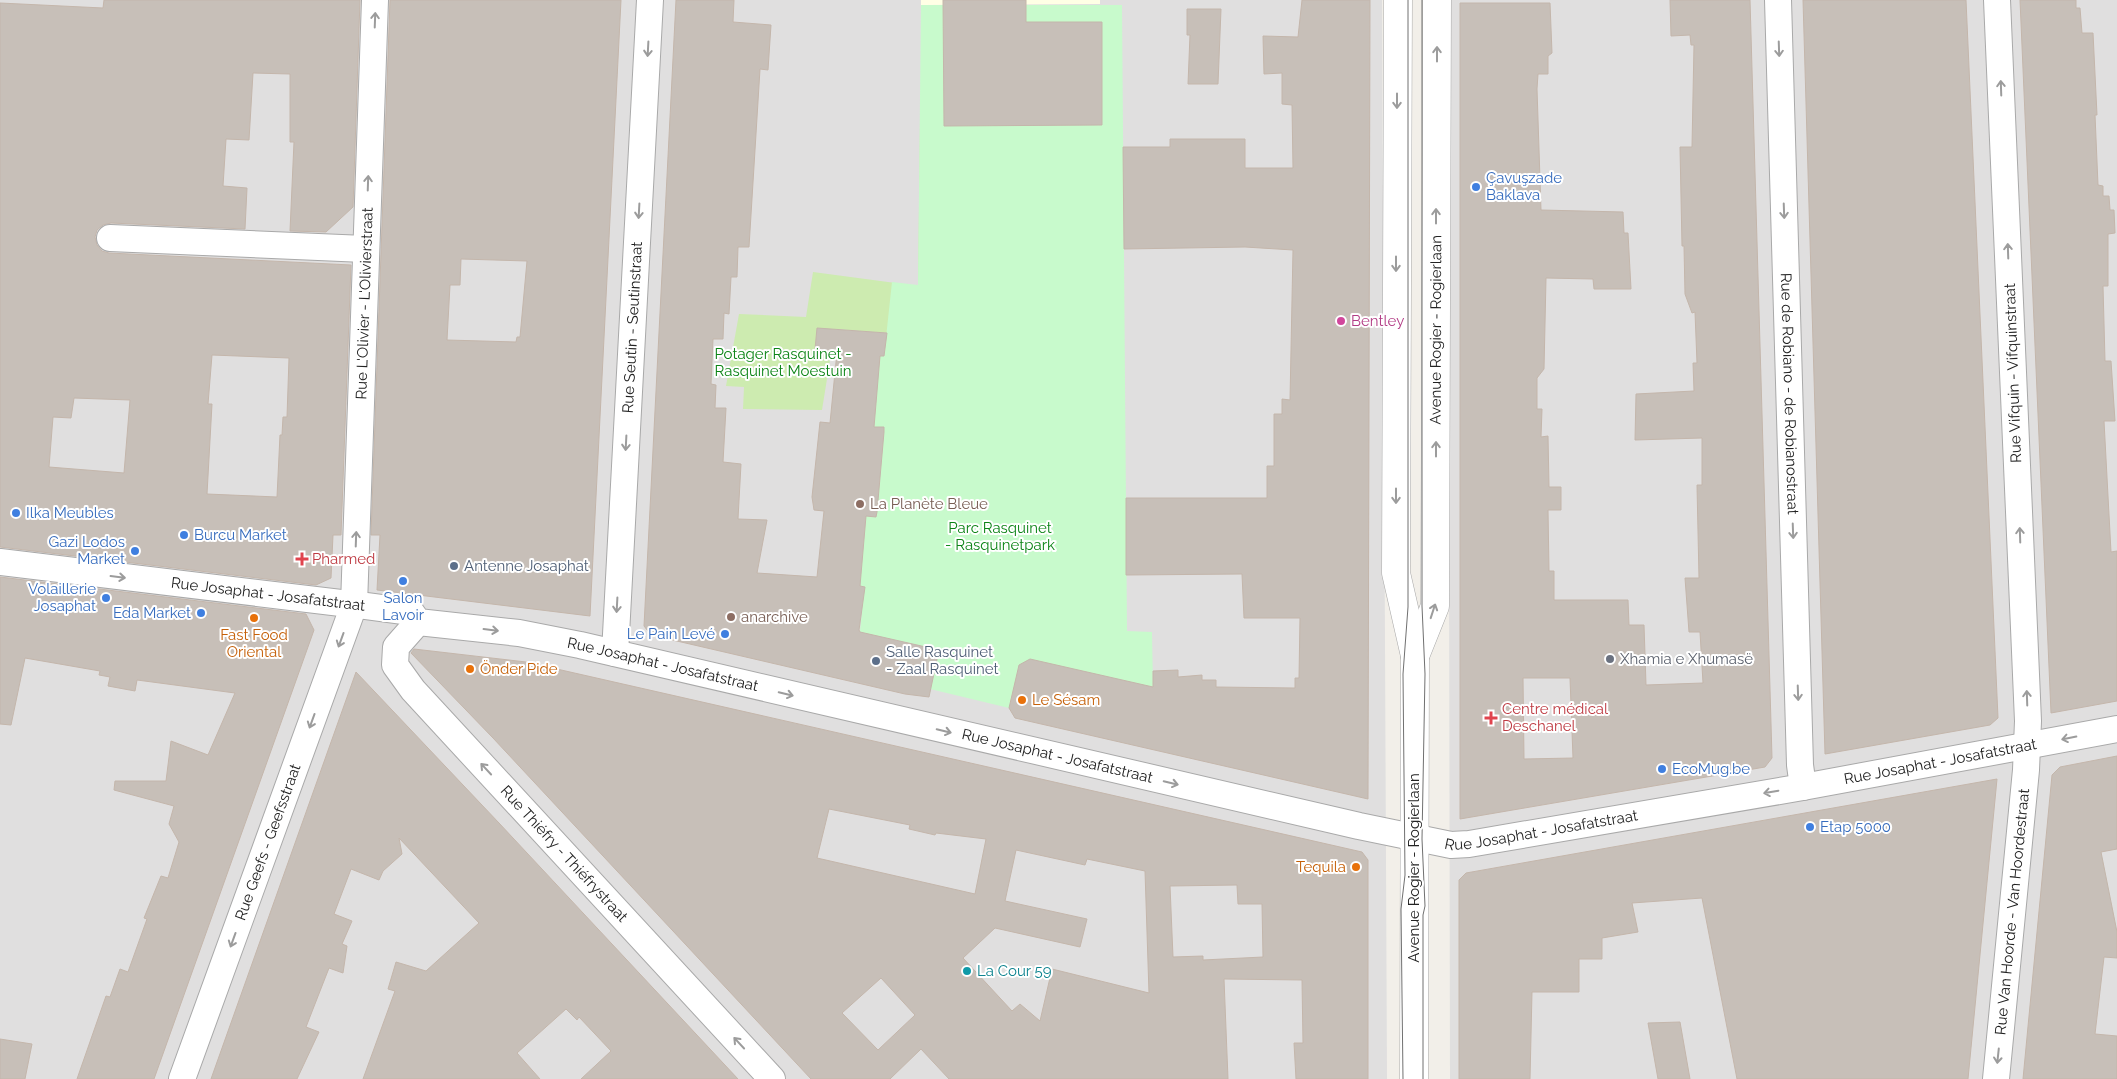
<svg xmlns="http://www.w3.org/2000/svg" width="2117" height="1079" viewBox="0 0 2117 1079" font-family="Raleway,sans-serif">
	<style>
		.residential { fill: #e0dfdf }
		.education { fill: #ffffe5 }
		.grass { fill: #cdebb0 }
		.park { fill: #c8facc }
		.building { fill: #c7bfb8; stroke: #c4b6ab; fill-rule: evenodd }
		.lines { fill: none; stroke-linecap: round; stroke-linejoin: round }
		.minor-casing { stroke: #a9a9a9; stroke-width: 28 }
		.tertiary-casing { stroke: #a9a9a9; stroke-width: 29 }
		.minor { stroke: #fff; stroke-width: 26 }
		.tertiary { stroke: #fff; stroke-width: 28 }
		.tram { stroke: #707070; stroke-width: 1 }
		.oneway { stroke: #9c9c9c }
		.shop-dot { fill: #3f7fe0; stroke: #fff; stroke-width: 2 }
		.hotel-dot { fill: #d1479c; stroke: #fff; stroke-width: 2 }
		.education-dot { fill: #8d6e63; stroke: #fff; stroke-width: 2 }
		.health-dot { fill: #e0444e; stroke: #fff; stroke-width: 2 }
		.service-dot { fill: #5c6f8a; stroke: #fff; stroke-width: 2 }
		.food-dot { fill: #e8710a; stroke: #fff; stroke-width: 2 }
		.worship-dot { fill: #6b7280; stroke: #fff; stroke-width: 2 }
		.culture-dot { fill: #0f9aa8; stroke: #fff; stroke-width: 2 }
		.labels { text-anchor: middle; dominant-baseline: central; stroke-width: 4; stroke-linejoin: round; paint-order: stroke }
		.shop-label { font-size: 15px; fill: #366cbe; stroke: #fff; text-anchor: start }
		.street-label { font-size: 15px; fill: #222; stroke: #fff }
		.hotel-label { font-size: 15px; fill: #b23c85; stroke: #fff; text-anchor: start }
		.park-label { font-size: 15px; fill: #0c8416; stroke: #fff }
		.education-label { font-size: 15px; fill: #785e54; stroke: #fff; text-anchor: start }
		.health-label { font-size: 15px; fill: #be3a42; stroke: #fff; text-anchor: start }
		.service-label { font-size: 15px; fill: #4e5e75; stroke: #fff; text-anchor: start }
		.food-label { font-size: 15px; fill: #c56008; stroke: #fff; text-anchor: start }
		.worship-label { font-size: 15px; fill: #5b616d; stroke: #fff; text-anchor: start }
		.culture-label { font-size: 15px; fill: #0d838f; stroke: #fff; text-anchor: start }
	</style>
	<rect width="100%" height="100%" fill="#f2efe9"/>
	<g class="residential">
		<path d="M0 0H1382L1387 1079H0Z"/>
		<path d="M1448 0H2117V1079H1450Z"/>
	</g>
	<path class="education" d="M921 0H1100V4L921 5Z"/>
	<path class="grass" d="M920 122 944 251 886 340 887 333 835 329 822 410 743 409 744 387 726 386 739 314 806 317 813 272 918 286Z"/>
	<path class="park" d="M921 5H1122L1127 631 1152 632 1153 687 1030 660 1019 666 1009 708 930 689 939 650 860 632 864 587 860 586 866 516H875L877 512 884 432 874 427 880 356H884L892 282 918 285Z"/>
	<g class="building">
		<path d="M104 0H360L353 207 326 232 290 231 294 142H290V74L253 73 249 140 226 139 223 186 247 188 245 229 111 223 103 225 97 230 95 237 97 245 102 251 109 253 351 265 341 535H333L331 578 316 585 0 547V3L103 8ZM212 355 289 358 287 417H283L282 435H280L277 497 207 494 212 404H208ZM74 398 130 400 124 473 49 467 53 417 71 418Z"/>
		<path d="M390 0H621L590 616 377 590 380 535H371ZM461 259 527 261 520 337H517L516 342 447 340 450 285H460Z"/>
		<path d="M676 0H734L733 22 771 25 768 70 760 69 749 247H738L737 277H731L729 314 724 313 723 339H713L711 384 716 385 715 408H726L723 462 741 464 738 519 767 520 757 573 817 577 824 511 814 510 812 497 820 422 830 423 837 352 815 349 817 328 887 333 884 356H880L874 427H884V432L877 512 876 517 866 516 860 586 865 587 859 630 860 632 939 650 929 697 905 694 651 635 644 626Z"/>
		<path d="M943 0H1026V22H1102V125L944 126Z"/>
		<path d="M1302 0H1370L1368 799 1015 718 1009 708 1019 665 1030 659 1153 687V671L1178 670V677L1202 675V680H1216V687L1295 688V678H1299L1300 618H1244L1242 574 1126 575V498H1267V466H1274V414H1282V399L1290 400 1293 250 1245 247 1124 249 1123 147H1170V139H1245V168H1293L1292 105 1282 104V73L1264 74 1263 36 1298 37Z"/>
		<path d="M1670 0H1750L1772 758 1765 767 1460 819V3H1550L1552 53 1548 56V74H1538L1537 89 1541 210 1623 212 1624 233H1628L1631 289H1594L1593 279 1546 278 1544 369 1537 378V409H1542L1541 437 1548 436 1549 487H1561V510H1548L1549 571H1554V600H1628L1629 625H1644L1646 685 1703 683 1700 632H1689L1685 578H1699L1697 485H1702V438L1635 440 1636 394 1694 391 1693 363H1697L1695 312 1692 313 1685 294 1684 246H1682L1680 147H1692L1694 45H1691L1690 35 1671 36ZM1523 678H1570L1573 758 1524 759Z"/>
		<path d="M1803 0H1966L1998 718 1990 725 1825 754Z"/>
		<path d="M2020 0H2076V8H2080L2082 33H2093L2097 115H2095L2098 185 2103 186V196H2109L2110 210H2114L2115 233 2108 234V286H2103L2105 361H2111L2115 421H2104L2111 552 2117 551V701L2051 713Z"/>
		<path d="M1187 9H1221L1218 84H1188L1190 35H1187Z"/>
		<path d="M0 577 306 614 314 630 154 1079H77L106 996 110 997 120 969 128 972 147 919 144 918 161 876 168 878 179 842 169 824 174 806 114 790 115 781H166L171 741 208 755 235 693 137 680 135 691 108 686 110 677 99 675 100 671 25 658 11 725 0 724Z"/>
		<path d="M414 649 526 662 1362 852 1368 860V1079H1296L1294 1043H1303L1302 980 1224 979 1228 1079H949L921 1049 890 1079H811L493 738 411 653ZM829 809 910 825 909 829 935 835 936 833 986 839 975 894 817 858ZM1016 850 1085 865 1087 859 1145 871 1149 993 1052 969 1040 1021 1020 1004 1012 1011 963 958 995 928 1080 947 1087 919 1005 901ZM1237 885 1238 904H1262L1263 957 1203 960V956L1173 957 1170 886ZM881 978 915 1015 878 1050 842 1013Z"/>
		<path d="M356 672 499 823 738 1079H581L611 1051 579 1017 577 1020 566 1009 517 1053 540 1079H363L395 991 388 989 396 962 426 971 479 923 399 838 402 854 383 871 379 880 351 869 334 914 352 921 342 944 347 946 343 973 329 968 306 1027 319 1032 297 1079H211Z"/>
		<path d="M2117 756V849L2101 852 2117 932V958L2104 957 2095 1034 2117 1036V1079H2023L2052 775 2060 767Z"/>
		<path d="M1997 779 1968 1079H1737L1702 898 1632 903 1638 932 1602 938V959H1579V992H1532L1530 1079H1459V880L1466 873Z"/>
		<path d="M1680 1022 1690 1079H1658L1648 1023Z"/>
		<path d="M0 1039 32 1044 25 1079H0Z"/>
	</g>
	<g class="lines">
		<g class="minor-casing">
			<g id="minor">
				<path id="s1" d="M1778 0 1800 765 1803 787"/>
				<path d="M110 238 365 249"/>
				<path id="s2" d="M0 562 366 606 411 612 418 622 519 633 580 645 1359 826 1451 845 1469 844 1803 787 2117 729"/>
				<path id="s3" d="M418 622 396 647 395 665 413 690 772 1079"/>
				<path id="s4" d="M615 653 650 0"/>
				<path id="s5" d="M182 1079 354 605 375 0"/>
				<path id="s6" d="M1996 1079 2026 770 2028 721 1997 0"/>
			</g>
		</g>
		<g class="tertiary-casing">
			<g id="tertiary">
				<path d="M1398 0 1396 573 1415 656 1414 1079"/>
				<path id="s7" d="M1415 656 1435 606 1437 0"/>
			</g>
		</g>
		<use href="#minor" class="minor"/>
		<use href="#tertiary" class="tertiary"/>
		<g class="tram">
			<path d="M1422 0V606L1425 674 1422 839 1425 906 1423 915V1079"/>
			<path d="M1403 1079 1401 909 1405 875 1403 674 1408 607V0"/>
		</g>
	</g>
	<defs><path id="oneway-shaft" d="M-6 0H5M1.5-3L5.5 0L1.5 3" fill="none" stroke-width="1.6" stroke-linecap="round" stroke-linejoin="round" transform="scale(1.25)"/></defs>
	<g class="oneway">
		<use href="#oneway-shaft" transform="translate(375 20) rotate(-88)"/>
		<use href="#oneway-shaft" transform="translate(648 49) rotate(93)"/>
		<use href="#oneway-shaft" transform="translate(1779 49) rotate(88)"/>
		<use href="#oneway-shaft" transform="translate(1437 54) rotate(-90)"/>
		<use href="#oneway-shaft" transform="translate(2001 88) rotate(-92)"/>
		<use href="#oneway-shaft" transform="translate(1397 101) rotate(90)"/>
		<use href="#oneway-shaft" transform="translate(368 183) rotate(-88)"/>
		<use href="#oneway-shaft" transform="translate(639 211) rotate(93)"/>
		<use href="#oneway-shaft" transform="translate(1784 211) rotate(88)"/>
		<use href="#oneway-shaft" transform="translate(1436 216) rotate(-90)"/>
		<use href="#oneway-shaft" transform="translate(2008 251) rotate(-92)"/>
		<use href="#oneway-shaft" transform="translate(1396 264) rotate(90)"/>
		<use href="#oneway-shaft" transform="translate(626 443) rotate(93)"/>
		<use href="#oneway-shaft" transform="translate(1436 449) rotate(-90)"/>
		<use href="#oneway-shaft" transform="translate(1396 496) rotate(90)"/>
		<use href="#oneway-shaft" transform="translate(1793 531) rotate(88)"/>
		<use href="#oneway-shaft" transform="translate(2020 535) rotate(-92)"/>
		<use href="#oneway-shaft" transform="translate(356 539) rotate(-88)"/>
		<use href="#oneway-shaft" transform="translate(118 577) rotate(7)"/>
		<use href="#oneway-shaft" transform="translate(617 605) rotate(93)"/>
		<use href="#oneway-shaft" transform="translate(1433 611) rotate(-72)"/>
		<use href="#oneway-shaft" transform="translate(491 630) rotate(7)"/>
		<use href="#oneway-shaft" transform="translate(341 640) rotate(110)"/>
		<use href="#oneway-shaft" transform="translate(1798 693) rotate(88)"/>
		<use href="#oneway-shaft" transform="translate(786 694) rotate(13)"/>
		<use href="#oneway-shaft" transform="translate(2027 698) rotate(-92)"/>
		<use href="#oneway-shaft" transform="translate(312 721) rotate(110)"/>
		<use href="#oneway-shaft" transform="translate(944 731) rotate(13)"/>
		<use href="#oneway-shaft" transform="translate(2069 738) rotate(169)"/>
		<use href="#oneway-shaft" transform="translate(486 769) rotate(-133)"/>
		<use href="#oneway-shaft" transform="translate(1171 783) rotate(13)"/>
		<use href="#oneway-shaft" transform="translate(1771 792) rotate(170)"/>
		<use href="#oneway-shaft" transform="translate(233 940) rotate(110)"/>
		<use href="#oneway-shaft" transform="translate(739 1043) rotate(-133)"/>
		<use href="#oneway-shaft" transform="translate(1998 1056) rotate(96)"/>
	</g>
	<g class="shop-dot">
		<circle cx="1476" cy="187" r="5"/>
		<circle cx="16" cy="513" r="5"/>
		<circle cx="184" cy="535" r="5"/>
		<circle cx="135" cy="551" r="5"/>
		<circle cx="403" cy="581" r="5"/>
		<circle cx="106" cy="598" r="5"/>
		<circle cx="201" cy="613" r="5"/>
		<circle cx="725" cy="634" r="5"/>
		<circle cx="1662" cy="769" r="5"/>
		<circle cx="1810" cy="827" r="5"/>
	</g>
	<circle class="hotel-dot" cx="1341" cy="321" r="5"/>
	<g class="education-dot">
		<circle cx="860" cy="504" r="5"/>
		<circle cx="731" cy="617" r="5"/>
	</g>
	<g class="health-dot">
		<path d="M299.5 551.5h5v5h5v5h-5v5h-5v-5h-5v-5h5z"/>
		<path d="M1488.5 710.5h5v5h5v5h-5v5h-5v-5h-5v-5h5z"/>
	</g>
	<g class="service-dot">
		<circle cx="454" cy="566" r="5"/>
		<circle cx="876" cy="661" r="5"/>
	</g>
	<g class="food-dot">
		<circle cx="254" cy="618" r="5"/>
		<circle cx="470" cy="669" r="5"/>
		<circle cx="1022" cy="700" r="5"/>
		<circle cx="1356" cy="867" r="5"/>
	</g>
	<circle class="worship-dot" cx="1610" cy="659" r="5"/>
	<circle class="culture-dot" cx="967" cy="971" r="5"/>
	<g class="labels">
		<g class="shop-label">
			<text x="1486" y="178">Çavuşzade<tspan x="1486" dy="17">Baklava</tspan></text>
			<text x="26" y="513">Ilka Meubles</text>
			<text x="194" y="535">Burcu Market</text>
			<text x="125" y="542" text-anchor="end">Gazi Lodos<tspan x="125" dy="17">Market</tspan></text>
			<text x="96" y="589" text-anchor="end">Volaillerie<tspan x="96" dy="17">Josaphat</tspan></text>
			<text x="403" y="598" text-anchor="middle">Salon<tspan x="403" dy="17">Lavoir</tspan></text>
			<text x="191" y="613" text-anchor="end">Eda Market</text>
			<text x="715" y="634" text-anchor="end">Le Pain Levé</text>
			<text x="1672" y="769">EcoMug.be</text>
			<text x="1820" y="827">Etap 5000</text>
		</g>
		<g class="street-label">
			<text stroke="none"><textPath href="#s5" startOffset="806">Rue L'Olivier - L'Olivierstraat</textPath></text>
			<text stroke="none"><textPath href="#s4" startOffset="326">Rue Seutin - Seutinstraat</textPath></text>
			<text stroke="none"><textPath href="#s7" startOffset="330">Avenue Rogier - Rogierlaan</textPath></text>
			<text transform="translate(2013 373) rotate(-92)">Rue Vifquin - Vifquinstraat</text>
			<text stroke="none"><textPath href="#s1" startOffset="394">Rue de Robiano - de Robianostraat</textPath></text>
			<text stroke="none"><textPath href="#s2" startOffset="270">Rue Josaphat - Josafatstraat</textPath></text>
			<text stroke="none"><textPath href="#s2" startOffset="675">Rue Josaphat - Josafatstraat</textPath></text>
			<text stroke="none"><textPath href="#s2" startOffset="1080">Rue Josaphat - Josafatstraat</textPath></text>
			<text stroke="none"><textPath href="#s2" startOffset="1980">Rue Josaphat - Josafatstraat</textPath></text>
			<text stroke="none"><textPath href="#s2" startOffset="1575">Rue Josaphat - Josafatstraat</textPath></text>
			<text stroke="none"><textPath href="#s5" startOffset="252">Rue Geefs - Geefsstraat</textPath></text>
			<text stroke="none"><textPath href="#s3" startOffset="305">Rue Thiéfry - Thiéfrystraat</textPath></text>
			<text transform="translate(1414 868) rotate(-90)">Avenue Rogier - Rogierlaan</text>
			<text stroke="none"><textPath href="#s6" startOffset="168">Rue Van Hoorde - Van Hoordestraat</textPath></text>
		</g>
		<g class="hotel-label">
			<text x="1351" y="321">Bentley</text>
		</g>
		<g class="park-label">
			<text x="783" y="354">Potager Rasquinet -<tspan x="783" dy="17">Rasquinet Moestuin</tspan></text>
			<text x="1000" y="528">Parc Rasquinet<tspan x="1000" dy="17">- Rasquinetpark</tspan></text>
		</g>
		<g class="education-label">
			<text x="870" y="504">La Planète Bleue</text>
			<text x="741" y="617">anarchive</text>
		</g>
		<g class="health-label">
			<text x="312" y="559">Pharmed</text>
			<text x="1502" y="709">Centre médical<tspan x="1502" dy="17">Deschanel</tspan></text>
		</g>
		<g class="service-label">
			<text x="464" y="566">Antenne Josaphat</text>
			<text x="886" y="652">Salle Rasquinet<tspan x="886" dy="17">- Zaal Rasquinet</tspan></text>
		</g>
		<g class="food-label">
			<text x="254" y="635" text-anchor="middle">Fast Food<tspan x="254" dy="17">Oriental</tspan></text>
			<text x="480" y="669">Önder Pide</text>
			<text x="1032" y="700">Le Sésam</text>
			<text x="1346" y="867" text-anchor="end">Tequila</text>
		</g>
		<g class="worship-label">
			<text x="1620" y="659">Xhamia e Xhumasë</text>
		</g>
		<g class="culture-label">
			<text x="977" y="971">La Cour 59</text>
		</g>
	</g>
</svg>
